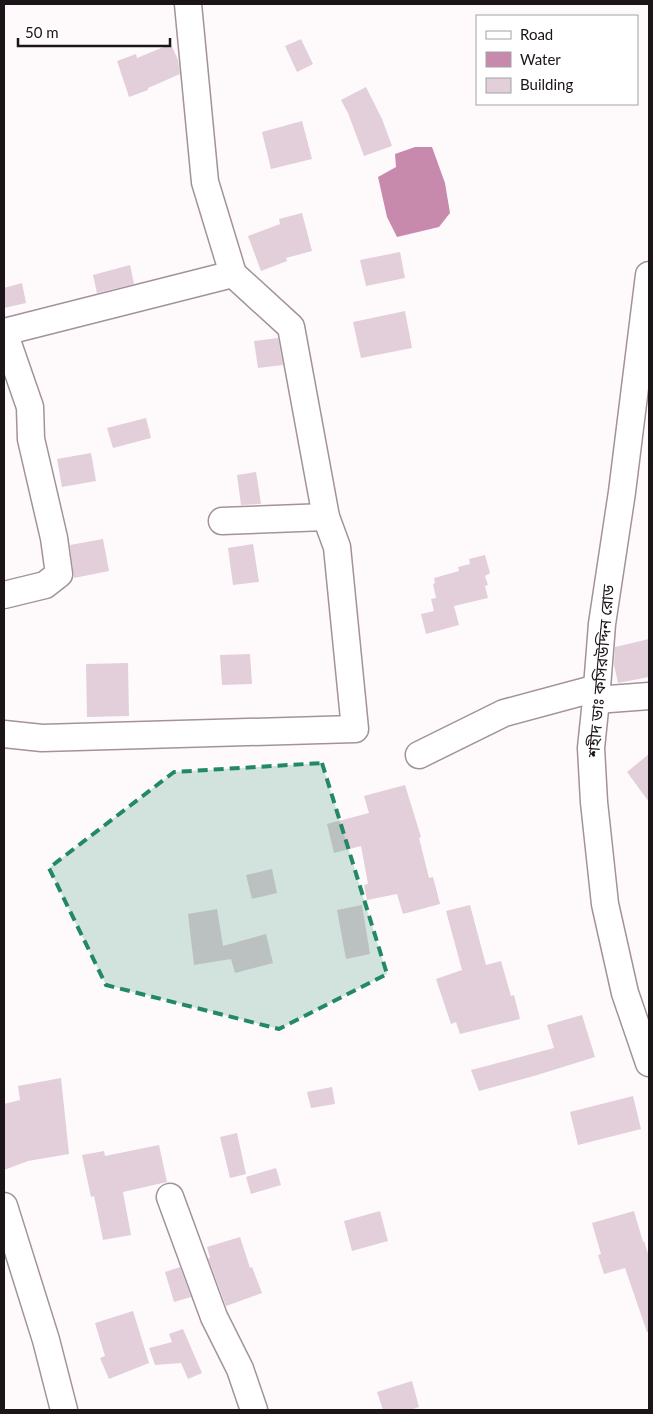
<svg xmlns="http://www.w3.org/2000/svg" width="653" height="1414" viewBox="0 0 653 1414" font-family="Lato,'Noto Sans Bengali',sans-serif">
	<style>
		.water { fill: #c78aad }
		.building { fill: #e2cfd9 }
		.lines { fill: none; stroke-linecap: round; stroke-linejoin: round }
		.minor-casing { stroke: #a3929b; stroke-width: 29 }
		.minor { stroke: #fff; stroke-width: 26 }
		.marked { fill: #228965; fill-opacity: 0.2; stroke: #228965; stroke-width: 4; stroke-dasharray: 10 6; stroke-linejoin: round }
		.labels { text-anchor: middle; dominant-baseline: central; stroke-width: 5; stroke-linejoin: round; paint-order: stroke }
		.street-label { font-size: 16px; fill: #1b1418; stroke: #fff }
	</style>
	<rect width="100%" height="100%" fill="#fefafc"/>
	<path class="water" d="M415 147H432L445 183 450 213 439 227 397 237 387 217 378 177 396 167 395 154Z"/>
	<g class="building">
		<path d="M301 39 313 64 297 72 285 46Z"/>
		<path d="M171 44 178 60 180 74 148 88V90L129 97 117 61 136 54 137 58Z"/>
		<path d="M366 87 382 119 392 146 364 156 348 113 341 100Z"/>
		<path d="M302 121 312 159 271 169 262 132Z"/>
		<path d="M302 213 312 251 286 258 287 261 261 271 248 236 280 224 279 219Z"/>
		<path d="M400 252 405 278 366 286 360 260Z"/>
		<path d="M130 265 134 284 97 293 93 275Z"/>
		<path d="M22 283 26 303 4 308V288Z"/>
		<path d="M405 311 412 348 361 358 353 322Z"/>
		<path d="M278 338 283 365 258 368 254 341Z"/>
		<path d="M146 418 151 438 113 448 107 428Z"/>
		<path d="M91 453 96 481 62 487 57 459Z"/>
		<path d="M256 472 261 504 241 505 237 475Z"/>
		<path d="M103 539 109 571 74 578 70 545Z"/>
		<path d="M253 544 259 582 233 585 228 548Z"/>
		<path d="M485 555 490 573 485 576 488 585 485 586 488 598 454 606 459 625 426 634 421 614 434 611 431 599 436 598 433 584 435 583 434 578 459 571 458 567 470 564 469 559Z"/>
		<path d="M649 639V677L618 683 614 665 615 647Z"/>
		<path d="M250 654 252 684 222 685 220 655Z"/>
		<path d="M128 663 129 716 87 717 86 664Z"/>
		<path d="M649 754V802L627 772Z"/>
		<path d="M405 785 421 837 419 838 429 878 433 877 440 904 403 914 397 894 367 900 364 885 368 884 361 846 334 853 327 824 369 813 364 796Z"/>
		<path d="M272 869 277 893 252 899 246 875Z"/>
		<path d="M362 905 370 954 346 959 337 910Z"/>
		<path d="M470 905 486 965 501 961 511 996 514 995 520 1019 460 1034 456 1022 451 1024 436 979 462 970 446 911Z"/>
		<path d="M217 909 223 946 266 934 273 963 235 973 231 959 194 965 188 914Z"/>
		<path d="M582 1015 595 1057 534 1076 479 1091 471 1070 554 1048 547 1025Z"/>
		<path d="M61 1078 69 1154 28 1161 4 1170V1104L20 1100 18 1086Z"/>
		<path d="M332 1087 335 1104 311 1108 307 1092Z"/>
		<path d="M633 1096 641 1129 578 1145 570 1112Z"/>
		<path d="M237 1133 246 1174 230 1178 220 1137Z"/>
		<path d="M159 1145 167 1182 123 1192 131 1235 103 1240 94 1196 91 1197 82 1155 104 1151 105 1156Z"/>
		<path d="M276 1168 281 1185 251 1194 246 1177Z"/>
		<path d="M380 1211 388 1241 352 1251 344 1221Z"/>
		<path d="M634 1211 643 1242 644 1241 649 1257V1332H647L625 1268 604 1274 598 1255 601 1254 592 1223Z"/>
		<path d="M240 1237 250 1268 252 1267 262 1293 226 1306 208 1258H210L207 1247Z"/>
		<path d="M180 1267 191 1297 174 1302 165 1272Z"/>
		<path d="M133 1311 149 1363 109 1379 100 1358 105 1356 95 1323Z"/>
		<path d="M183 1329 202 1373 188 1379 181 1363 155 1365 149 1348 172 1342 169 1334Z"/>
		<path d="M412 1381 419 1407 410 1410H383L377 1392Z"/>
	</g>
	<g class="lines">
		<g class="minor-casing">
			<g id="minor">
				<path d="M188 4 205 182 233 274"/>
				<path d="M649 275 622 492 602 624 596 700 591 748 594 802 605 904 625 993 649 1063"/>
				<path d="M4 332 233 274 291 327 326 517 337 547 355 729 42 738 4 734"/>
				<path d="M222 521 326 517"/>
				<path d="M4 595 45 585 59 574 54 538 31 439 30 407 4 332"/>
				<path d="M596 700 649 696"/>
				<path d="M419 755 504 713 597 688"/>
				<path d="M170 1197 214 1317 240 1369 254 1410"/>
				<path d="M4 1206 46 1340 64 1410"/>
			</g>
		</g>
		<use href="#minor" class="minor"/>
	</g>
	<path class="marked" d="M322 763 387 974 279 1029 106 985 49 868 174 772Z"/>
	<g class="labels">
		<g class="street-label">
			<text transform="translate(600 671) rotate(-85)">শহীদ ডাঃ কসিরউদ্দিন রোড</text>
		</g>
	</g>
	<rect width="653" height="1414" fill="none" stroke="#1b1418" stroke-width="10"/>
	<rect x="476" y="15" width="162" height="90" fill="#ffffff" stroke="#a4a1a3"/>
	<rect x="486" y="31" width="25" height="8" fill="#ffffff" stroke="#a4a1a3"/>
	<text x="520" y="40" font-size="15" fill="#1b1418">Road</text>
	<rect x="486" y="52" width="25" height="15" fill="#c78aad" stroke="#a4a1a3"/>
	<text x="520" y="65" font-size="15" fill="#1b1418">Water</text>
	<rect x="486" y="78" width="25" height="15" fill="#e2cfd9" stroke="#a4a1a3"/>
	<text x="520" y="90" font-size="15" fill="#1b1418">Building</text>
	<path d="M18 38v8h152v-8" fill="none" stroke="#1b1418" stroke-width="2.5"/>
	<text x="25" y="38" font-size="15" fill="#1b1418" stroke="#ffffff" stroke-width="4" paint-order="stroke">50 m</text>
</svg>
